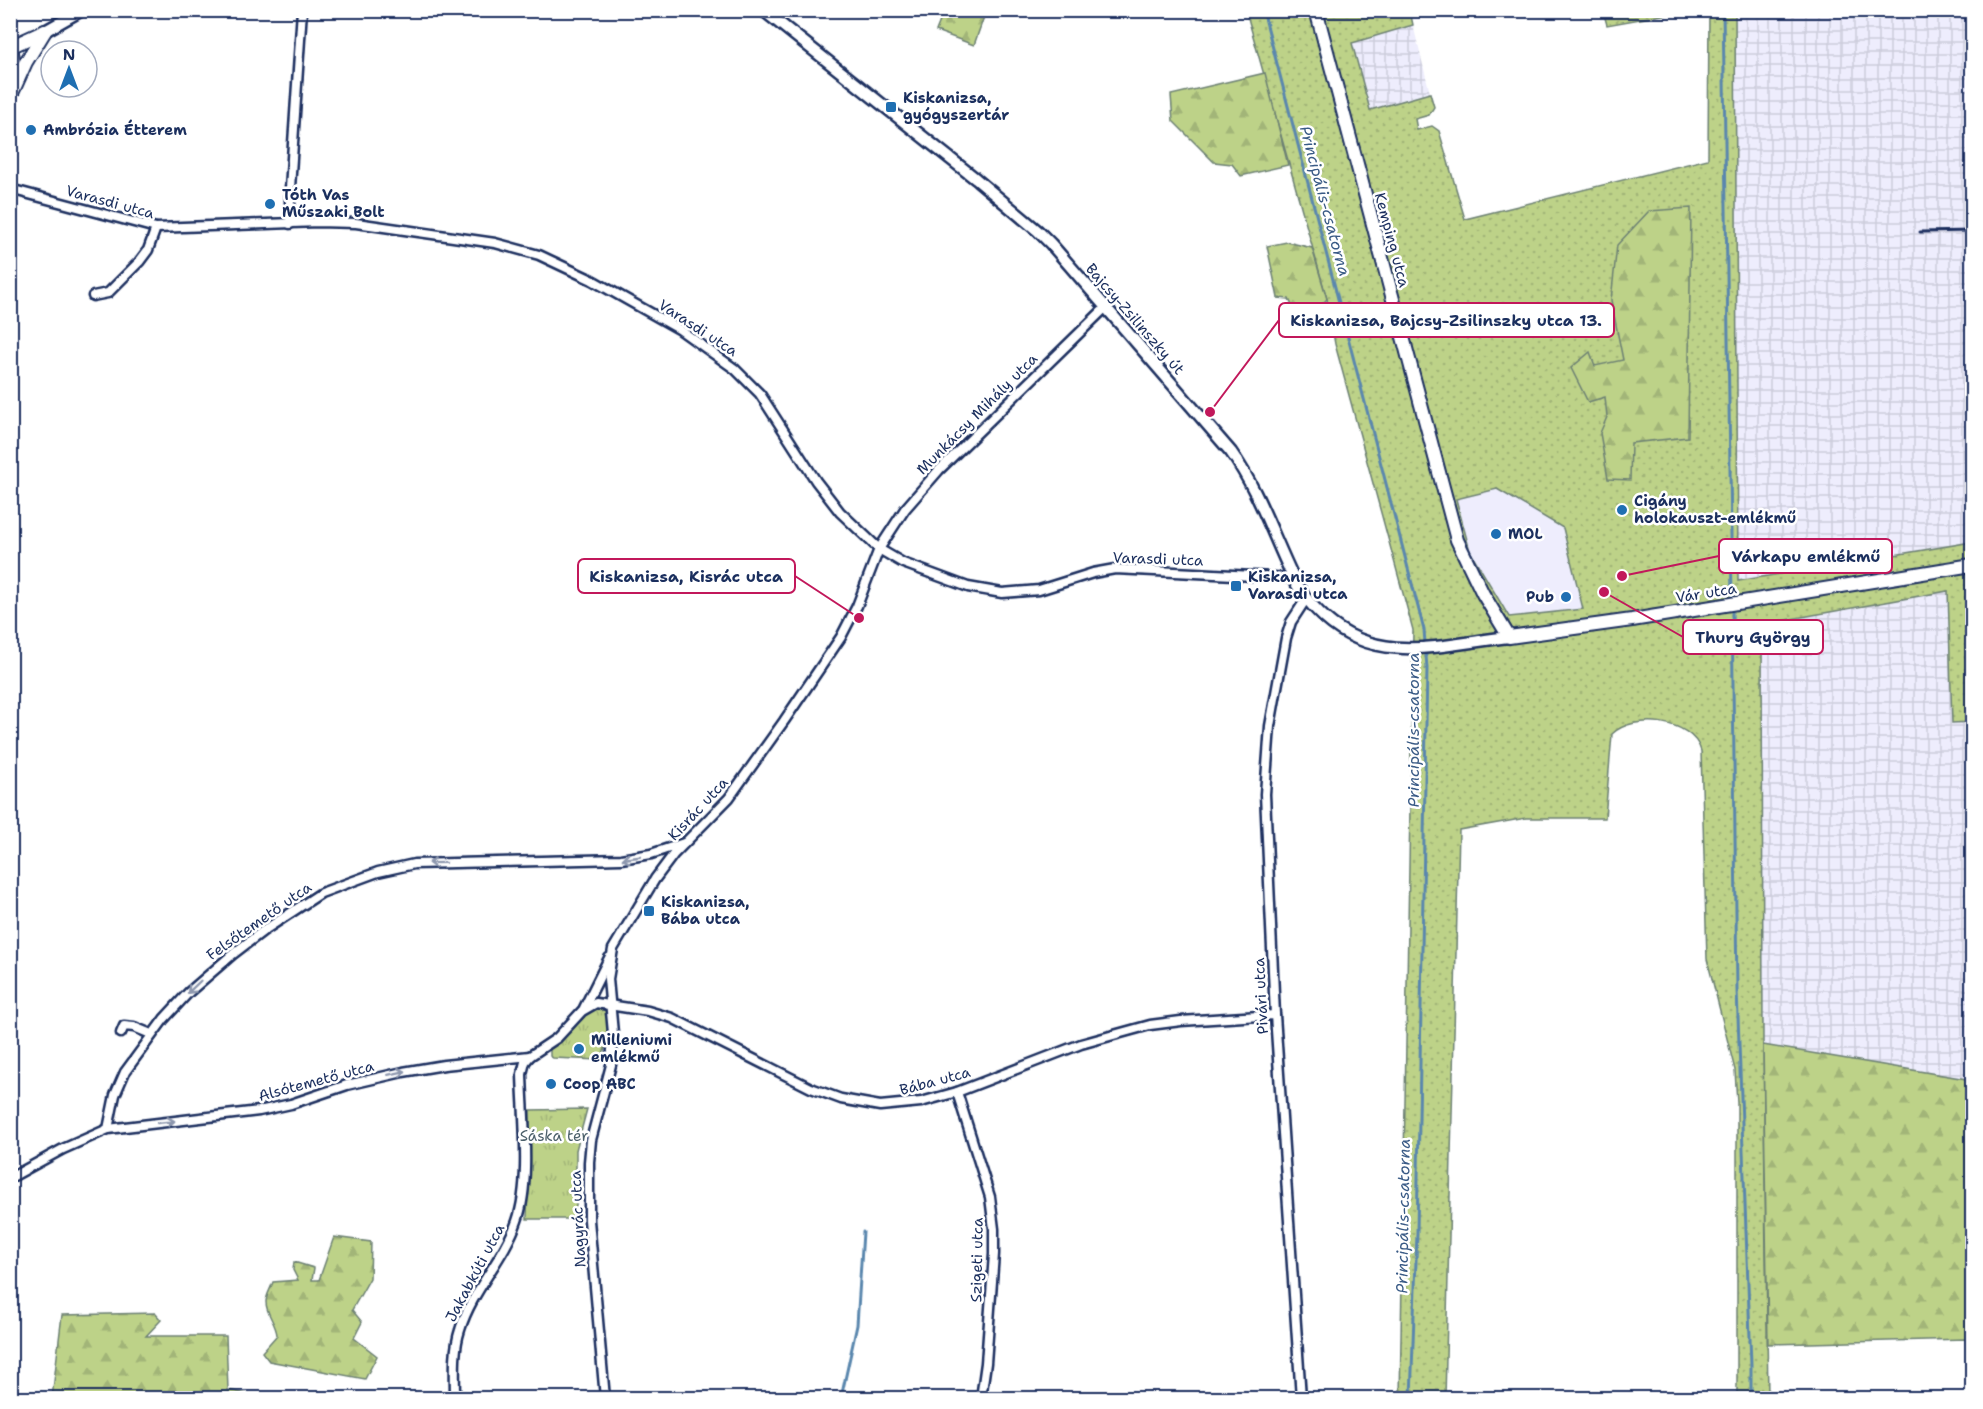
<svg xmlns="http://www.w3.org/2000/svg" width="1983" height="1409" viewBox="0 0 1983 1409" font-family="'Shantell Sans',sans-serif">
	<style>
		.built { fill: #eeedfd }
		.industrial { fill: url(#industrial-grid) }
		.grass { fill: url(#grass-dots); stroke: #6c8073; stroke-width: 1.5; fill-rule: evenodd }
		.forest { fill: url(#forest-firs); stroke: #6c8073; stroke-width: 1.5 }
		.park { fill: url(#park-tufts); stroke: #6c8073; stroke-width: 1.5 }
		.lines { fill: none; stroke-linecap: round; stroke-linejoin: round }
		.stream { stroke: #5a87ae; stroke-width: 3 }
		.minor-casing { stroke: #1b2f5e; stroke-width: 13 }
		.tertiary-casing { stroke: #1b2f5e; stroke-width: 15 }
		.secondary-casing { stroke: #1b2f5e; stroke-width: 16 }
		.minor { stroke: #fff; stroke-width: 8 }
		.tertiary { stroke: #fff; stroke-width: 10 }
		.secondary { stroke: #fff; stroke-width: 12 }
		.rail { stroke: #1b2f5e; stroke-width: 3 }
		.oneway { stroke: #8d97ae }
		.poi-dot { fill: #1f6fb2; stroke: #fff; stroke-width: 2 }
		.labels { text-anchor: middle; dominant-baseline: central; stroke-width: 5; stroke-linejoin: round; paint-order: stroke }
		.poi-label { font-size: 15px; font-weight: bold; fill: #1b2f5e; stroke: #fff; text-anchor: start }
		.street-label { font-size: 15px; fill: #1b2f5e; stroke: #fff }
		.park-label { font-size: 15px; fill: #4c606b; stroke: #fff }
		.water-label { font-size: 16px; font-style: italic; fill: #3a5b86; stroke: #fff }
		.leader { fill: none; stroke: #c2185b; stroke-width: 2 }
		.callout-dot { fill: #c2185b; stroke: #fff; stroke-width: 2 }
		.callout { fill: #fff; stroke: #c2185b; stroke-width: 2 }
		.callout-label { font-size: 16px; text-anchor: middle; font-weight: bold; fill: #1b2f5e }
	</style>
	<defs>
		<pattern id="industrial-grid" width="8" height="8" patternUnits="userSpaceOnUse" patternTransform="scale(1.5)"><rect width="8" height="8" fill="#eeedfd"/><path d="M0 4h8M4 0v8" fill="none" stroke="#ccccdb"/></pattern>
		<pattern id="grass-dots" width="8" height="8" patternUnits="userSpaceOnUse" patternTransform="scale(1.5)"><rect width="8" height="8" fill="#bdd288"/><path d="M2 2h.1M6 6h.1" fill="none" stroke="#a2b578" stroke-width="1.8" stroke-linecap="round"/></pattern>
		<pattern id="forest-firs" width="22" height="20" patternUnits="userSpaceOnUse" patternTransform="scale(1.5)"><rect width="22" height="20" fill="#bdd288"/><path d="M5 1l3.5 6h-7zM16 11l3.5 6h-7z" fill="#a2b578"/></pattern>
		<pattern id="park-tufts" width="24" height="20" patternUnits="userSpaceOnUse" patternTransform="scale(1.5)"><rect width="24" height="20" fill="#bdd288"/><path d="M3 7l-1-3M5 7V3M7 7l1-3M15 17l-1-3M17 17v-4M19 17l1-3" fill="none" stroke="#a2b578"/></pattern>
	</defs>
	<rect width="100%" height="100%" fill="#fff"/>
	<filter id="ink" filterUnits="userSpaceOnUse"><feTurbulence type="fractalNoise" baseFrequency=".0167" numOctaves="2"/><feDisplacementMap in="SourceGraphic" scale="12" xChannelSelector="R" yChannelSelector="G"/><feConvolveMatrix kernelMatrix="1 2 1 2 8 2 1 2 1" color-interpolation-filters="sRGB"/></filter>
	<g filter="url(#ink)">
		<path class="built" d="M1497 489 1563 528 1583 609 1509 618 1470 551 1456 499Z"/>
		<g class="industrial">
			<path d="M1735 11H1972V542L1738 581Z"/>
			<path d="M1413 25 1430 93 1370 110 1352 43Z"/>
			<path d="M1948 591 1952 722H1972V1080L1763 1045 1762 623Z"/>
		</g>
		<g class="grass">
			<path d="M1246 11H1332L1334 15 1354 11H1410L1413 25 1352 43 1370 110 1430 93 1434 107 1429 115 1415 119 1417 130 1432 126 1439 131 1465 219 1708 159 1709 11H1735L1738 581 1972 542V722L1952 723 1948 591 1762 624 1763 1045 1768 1398H1737V1103L1735 1070 1707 959 1701 751C1692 719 1634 713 1612 734L1605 818H1526L1459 830 1445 1398H1400L1413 630 1335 344 1327 299ZM1497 489 1563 528 1583 609 1509 617 1470 551 1456 499Z"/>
			<path d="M1603 11V10L1685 11 1607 25Z"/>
		</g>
		<g class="forest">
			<path d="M944 11H986L974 45 936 31Z"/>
			<path d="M1265 73 1288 165 1241 176 1232 164 1214 162 1173 121 1171 95Z"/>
			<path d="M1691 208 1688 437 1631 443 1630 480 1608 479 1600 433 1607 417 1605 397 1588 402 1571 368 1590 352 1595 366 1623 360 1611 300 1617 245 1649 211Z"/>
			<path d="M1287 242 1312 248 1327 299 1317 309 1295 312 1289 299 1278 298 1267 246Z"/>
			<path d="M1763 1045 1972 1080V1397L1966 1339 1768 1344Z"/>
			<path d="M334 1237 371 1242 370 1278 352 1310 362 1322 354 1338 377 1356 365 1379 269 1361 262 1352 277 1335C276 1323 266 1314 266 1302 266 1296 271 1288 273 1282L298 1280 293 1270 294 1262 314 1268 312 1280H319Z"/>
			<path d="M155 1313 161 1320 146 1336H226L228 1390 267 1398H52L62 1315Z"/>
		</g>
		<g class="park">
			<path d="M601 1008 607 1012C609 1027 607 1044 602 1058L599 1060 553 1058 550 1056V1049L564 1038 591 1010Z"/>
			<path d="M587 1109 576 1150V1219H527L530 1110Z"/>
		</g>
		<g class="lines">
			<g class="stream">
				<path d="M1263 10 1424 630 1427 668 1417 1233 1411 1398"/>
				<path d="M1723 10 1732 600"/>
				<path d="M1732 606 1737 990 1751 1364V1398"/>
				<path d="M841 1398 857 1325 863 1232"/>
			</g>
			<g class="minor-casing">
				<g id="minor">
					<path d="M10 189 156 228 318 222 356 223 495 243 539 255 592 280 679 329 735 369 760 394 816 481 840 512 879 549 903 563 968 587 1002 593 1039 590 1093 573 1115 569 1293 578"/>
					<path d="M290 224V188L302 10"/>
					<path d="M93 296 108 293 139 262 148 250 156 228"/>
					<path d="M584 1008 609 958"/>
					<path d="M121 1033 124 1026 134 1027 151 1034"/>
					<path d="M957 1092 990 1197 994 1229V1254L986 1363 981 1398"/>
					<path d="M108 1129 115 1095 125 1072 164 1019 189 992 233 954 263 931 321 893 378 872 414 864 621 859 651 854 684 843"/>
					<path d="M10 1178 63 1149 108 1129 259 1111 291 1104 347 1085 403 1072 444 1065 530 1056"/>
					<path d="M455 1398C455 1376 453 1351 460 1330 472 1290 504 1259 517 1221 531 1182 523 1116 522 1074L525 1062 530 1056 557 1038 582 1011 596 1003 648 1011 672 1018 811 1088 841 1099 880 1106 921 1102 957 1092 1081 1044 1150 1025 1181 1021 1275 1015"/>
					<path d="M605 1398 589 1220V1162L591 1140 611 1065 613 1033 608 979 613 949 655 879 673 855 729 798 784 721 841 637 857 606 879 549 905 509 939 470 1105 308"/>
					<path d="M1301 1398 1275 1015 1265 794 1270 726 1286 638 1291 622 1306 599"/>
				</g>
			</g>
			<g class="tertiary-casing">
				<g id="tertiary">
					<path d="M763 10 976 179 1038 231 1051 244 1231 452C1258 490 1272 533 1292 575 1299 592 1312 606 1325 618 1378 666 1445 644 1509 637"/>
					<path d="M45 31 82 10"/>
				</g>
			</g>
			<g class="secondary-casing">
				<g id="secondary">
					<path d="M1316 10 1457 540 1483 594 1509 637 1632 620 1972 565"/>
					<path d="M10 47 45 31"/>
					<path d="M11 47 15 70 14 84"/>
					<path d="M13 91 26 62 45 31"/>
				</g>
			</g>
			<use href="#minor" class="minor"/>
			<use href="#tertiary" class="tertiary"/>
			<use href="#secondary" class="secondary"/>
			<path class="rail" d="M1920 232 1972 231"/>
		</g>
		<defs><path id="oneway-shaft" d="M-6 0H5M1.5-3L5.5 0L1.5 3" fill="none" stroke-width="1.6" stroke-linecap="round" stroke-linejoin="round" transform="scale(1.5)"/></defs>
		<g class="oneway">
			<use href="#oneway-shaft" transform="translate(631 858) rotate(172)"/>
			<use href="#oneway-shaft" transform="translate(437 863) rotate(179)"/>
			<use href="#oneway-shaft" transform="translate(194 987) rotate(136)"/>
			<use href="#oneway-shaft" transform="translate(397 1073) rotate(-12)"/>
			<use href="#oneway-shaft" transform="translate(166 1122) rotate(-6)"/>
		</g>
	</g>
	<g class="poi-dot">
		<rect x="885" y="101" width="12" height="12" rx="3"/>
		<circle cx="31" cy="130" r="6"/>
		<circle cx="270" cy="204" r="6"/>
		<circle cx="1622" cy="510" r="6"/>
		<circle cx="1496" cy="534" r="6"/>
		<rect x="1230" y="580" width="12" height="12" rx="3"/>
		<circle cx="1566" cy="597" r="6"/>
		<rect x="643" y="905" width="12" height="12" rx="3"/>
		<circle cx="579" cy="1049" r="6"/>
		<circle cx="551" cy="1084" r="6"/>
	</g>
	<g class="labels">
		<g class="poi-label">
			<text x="903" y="98">Kiskanizsa,<tspan x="903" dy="17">gyógyszertár</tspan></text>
			<text x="43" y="130">Ambrózia Étterem</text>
			<text x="282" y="195">Tóth Vas<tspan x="282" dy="17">Műszaki Bolt</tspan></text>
			<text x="1634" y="501">Cigány<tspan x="1634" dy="17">holokauszt-emlékmű</tspan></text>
			<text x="1508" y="534">MOL</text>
			<text x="1248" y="577">Kiskanizsa,<tspan x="1248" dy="17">Varasdi utca</tspan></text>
			<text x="1554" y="597" text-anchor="end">Pub</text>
			<text x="661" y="902">Kiskanizsa,<tspan x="661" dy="17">Bába utca</tspan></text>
			<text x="591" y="1040">Milleniumi<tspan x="591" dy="17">emlékmű</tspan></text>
			<text x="563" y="1084">Coop ABC</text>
		</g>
		<g class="street-label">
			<text transform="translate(110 202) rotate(15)">Varasdi utca</text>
			<text transform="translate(1392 240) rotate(75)">Kemping utca</text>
			<text transform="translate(1135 319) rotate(49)">Bajcsy-Zsilinszky út</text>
			<text transform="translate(698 328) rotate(33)">Varasdi utca</text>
			<text transform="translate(977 414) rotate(-45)">Munkácsy Mihály utca</text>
			<text transform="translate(1158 559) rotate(2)">Varasdi utca</text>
			<text transform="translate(1706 593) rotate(-9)">Vár utca</text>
			<text transform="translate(698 809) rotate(-47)">Kisrác utca</text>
			<text transform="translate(259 921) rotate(-35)">Felsőtemető utca</text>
			<text transform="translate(1261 996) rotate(-93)">Pivári utca</text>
			<text transform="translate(316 1081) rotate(-15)">Alsótemető utca</text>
			<text transform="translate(935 1081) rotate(-15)">Bába utca</text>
			<text transform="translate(578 1219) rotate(-93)">Nagyrác utca</text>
			<text transform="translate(977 1260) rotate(-89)">Szigeti utca</text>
			<text transform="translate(475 1273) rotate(-62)">Jakabkúti utca</text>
		</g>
		<g class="park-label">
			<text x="554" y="1136">Sáska tér</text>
		</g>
		<g class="water-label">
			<text transform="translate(1325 201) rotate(75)">Principális-csatorna</text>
			<text transform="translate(1413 730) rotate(-90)">Principális-csatorna</text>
			<text transform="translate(1403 1216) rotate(-89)">Principális-csatorna</text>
		</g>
	</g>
	<path class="leader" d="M1210 412L1279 320M1622 576L1719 556M859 618L795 576M1604 592L1683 637"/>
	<g class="callout-dot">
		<circle cx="1210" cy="412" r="6"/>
		<circle cx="1622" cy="576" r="6"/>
		<circle cx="859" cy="618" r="6"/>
		<circle cx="1604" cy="592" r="6"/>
	</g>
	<g class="callout">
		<rect x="1279" y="303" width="335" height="34" rx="6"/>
		<rect x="1719" y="539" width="173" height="34" rx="6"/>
		<rect x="578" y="559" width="217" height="34" rx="6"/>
		<rect x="1683" y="620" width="140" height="34" rx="6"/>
	</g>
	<g class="callout-label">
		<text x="1446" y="326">Kiskanizsa, Bajcsy-Zsilinszky utca 13.</text>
		<text x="1806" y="562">Várkapu emlékmű</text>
		<text x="686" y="582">Kiskanizsa, Kisrác utca</text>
		<text x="1753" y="643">Thury György</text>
	</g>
	<rect width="1983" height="1409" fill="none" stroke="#fff" stroke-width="36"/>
	<rect x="18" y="18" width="1947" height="1373" fill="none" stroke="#1b2f5e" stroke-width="2" filter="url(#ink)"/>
	<g transform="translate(69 69)"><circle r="28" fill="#ffffff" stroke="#a4acbf" stroke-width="1.5"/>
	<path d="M0-4.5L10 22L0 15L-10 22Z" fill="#1f6fb2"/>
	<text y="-9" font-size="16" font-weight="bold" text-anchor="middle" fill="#1b2f5e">N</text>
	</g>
</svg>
